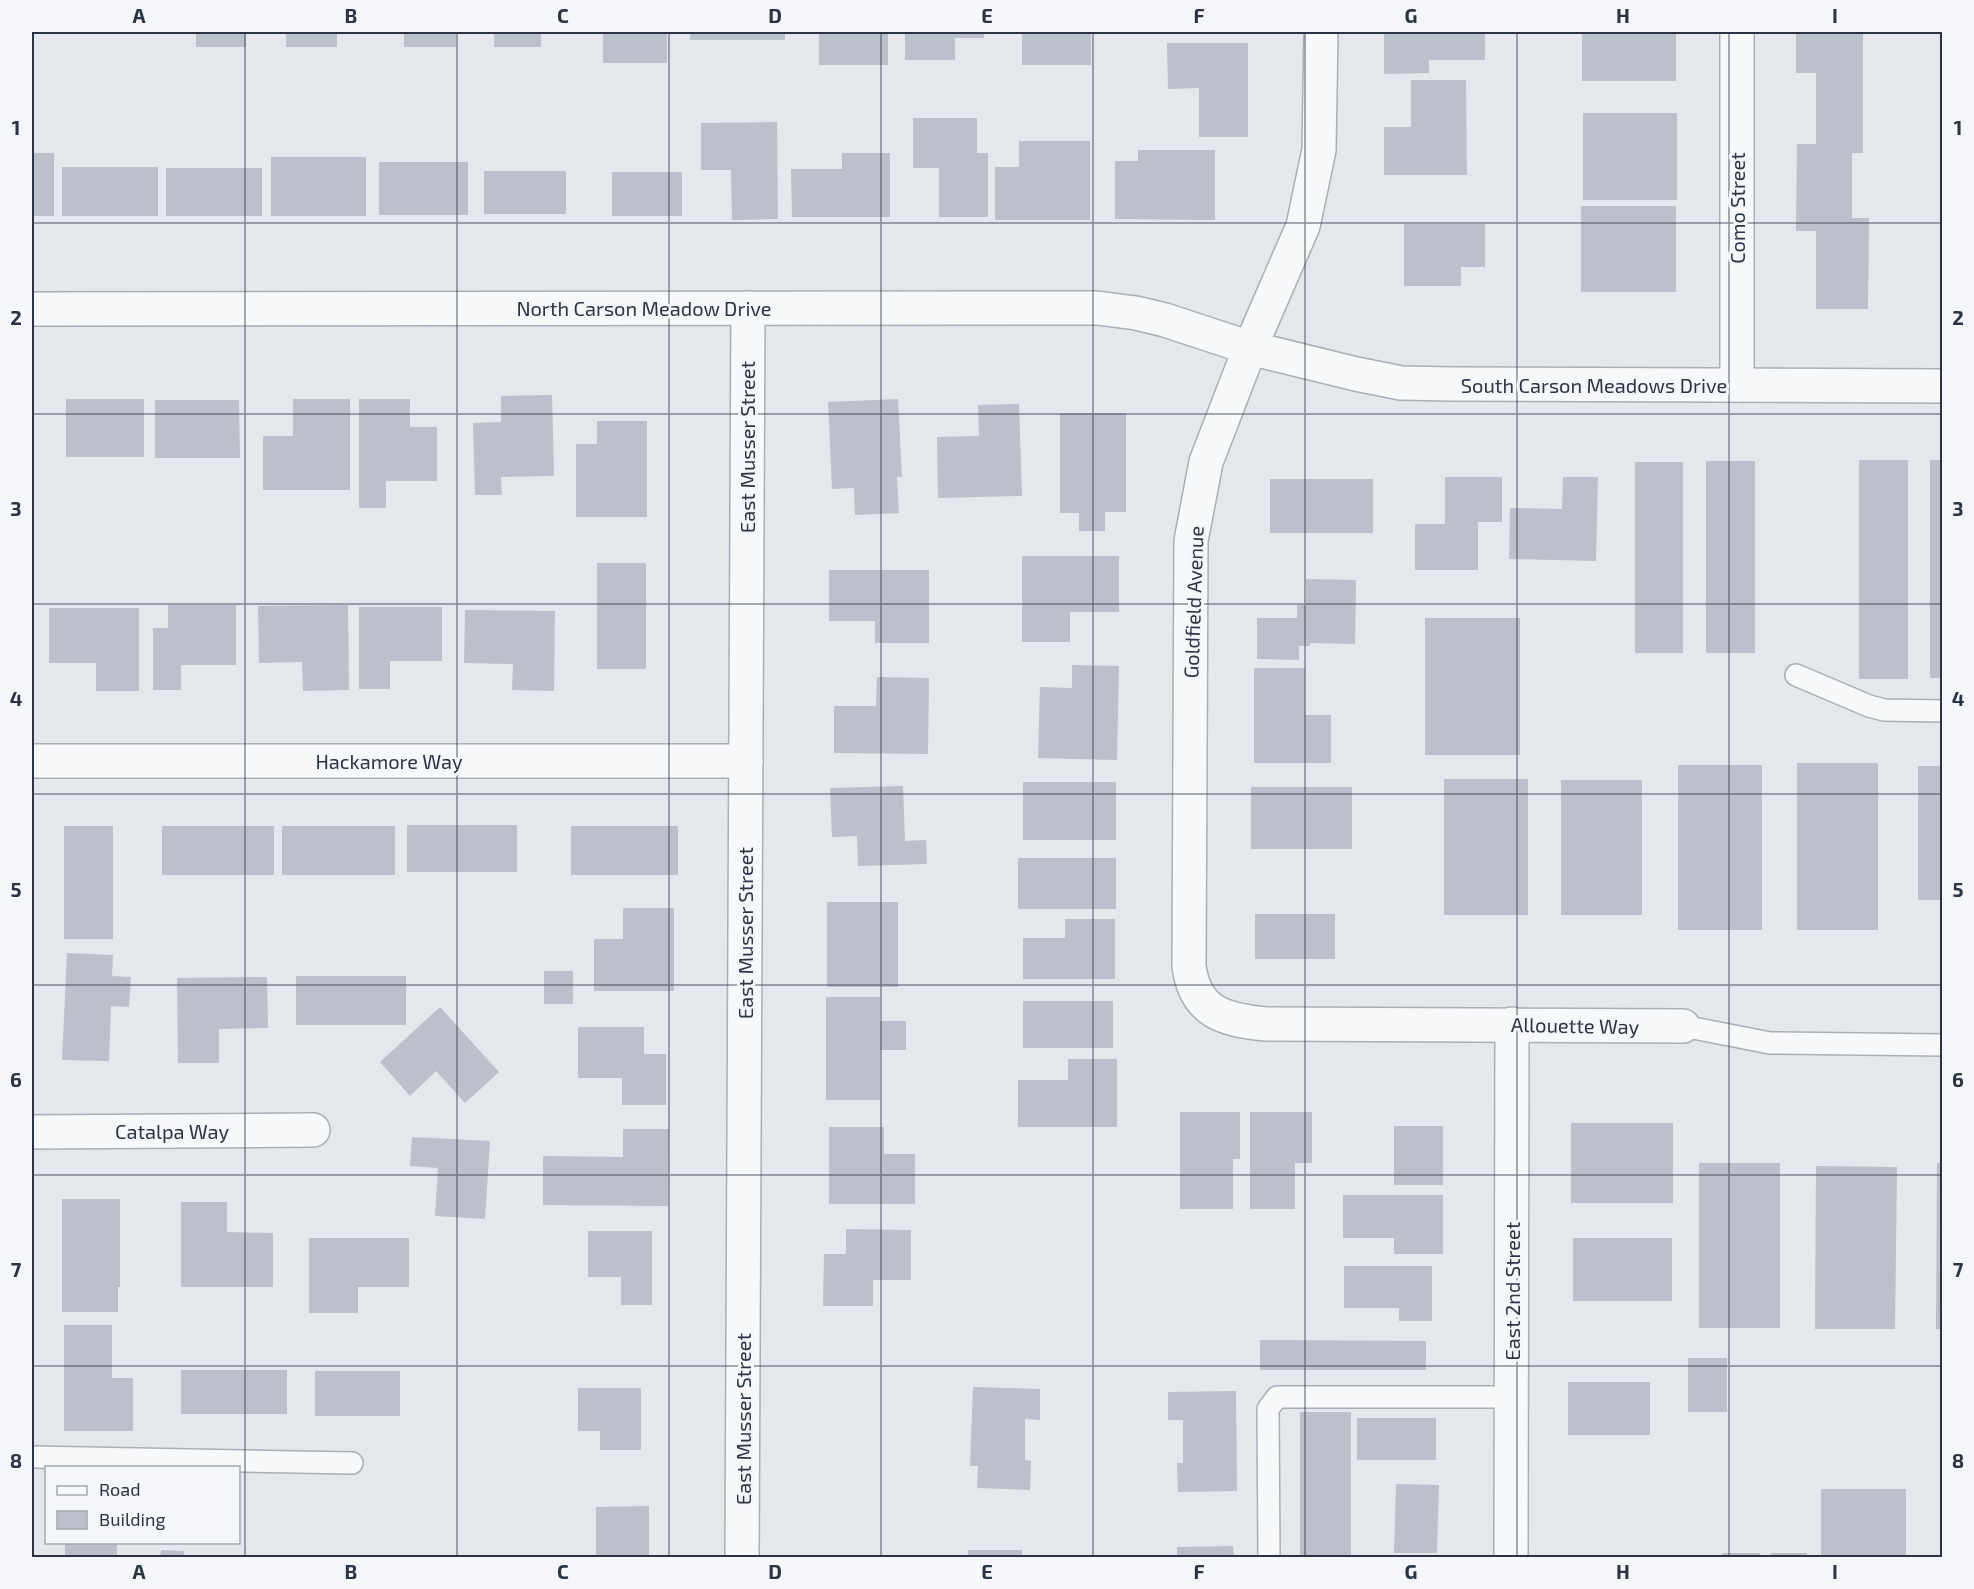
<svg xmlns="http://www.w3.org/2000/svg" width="1974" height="1589" viewBox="0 0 1974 1589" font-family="'Exo 2',sans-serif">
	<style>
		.building { fill: #bbc0ca }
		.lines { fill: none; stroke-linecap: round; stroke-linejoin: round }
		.service-casing { stroke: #a9aeb7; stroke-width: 24 }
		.minor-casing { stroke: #a9aeb7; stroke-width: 36 }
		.service { stroke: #f7f8fa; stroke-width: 21 }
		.minor { stroke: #f7f8fa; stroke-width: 33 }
		.grid { fill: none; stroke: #2b3445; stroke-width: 1.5; stroke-opacity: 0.55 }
		.labels { text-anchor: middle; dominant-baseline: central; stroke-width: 6; stroke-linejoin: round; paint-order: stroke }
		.street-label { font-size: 20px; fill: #2b3445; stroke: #f4f6f9 }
		.neatline { fill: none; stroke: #2b3445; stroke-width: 2 }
		.grid-label { font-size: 20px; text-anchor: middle; font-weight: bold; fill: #2b3445 }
	</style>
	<rect width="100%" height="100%" fill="#e4e7ec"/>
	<g class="building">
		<rect x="196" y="32" width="50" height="15"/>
		<rect x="286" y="32" width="51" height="15"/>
		<rect x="404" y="32" width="52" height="15"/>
		<rect x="494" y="32" width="47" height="15"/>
		<rect x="603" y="32" width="64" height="31"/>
		<rect x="690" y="32" width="95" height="8"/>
		<rect x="819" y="32" width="69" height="33"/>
		<path d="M905 32H984V38H955V60H905Z"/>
		<rect x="1022" y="32" width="69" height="33"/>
		<path d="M1384 32H1485V60H1429V73L1384 74Z"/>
		<rect x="1582" y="32" width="94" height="49"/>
		<path d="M1796 32H1863V153H1852V218H1869L1868 309H1816V231H1796L1797 144H1816V73H1796Z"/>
		<path d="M1167 43H1248V137H1199V88L1168 89Z"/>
		<path d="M1411 80H1466L1467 175H1384V127H1411Z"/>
		<rect x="1583" y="113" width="94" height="87"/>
		<path d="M913 118H977V153H988V217H939V168H913Z"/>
		<path d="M777 122 778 219 732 220 731 170H701V123Z"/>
		<path d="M1019 141H1090V220H995V167H1019Z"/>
		<path d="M1138 150H1215V220L1115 219V161H1138Z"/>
		<rect x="32" y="153" width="22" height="63"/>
		<path d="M842 153H890V217H792L791 169H842Z"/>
		<rect x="271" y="157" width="95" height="59"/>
		<rect x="379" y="162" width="89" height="53"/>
		<rect x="62" y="167" width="96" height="49"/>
		<rect x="166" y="168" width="96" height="48"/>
		<rect x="484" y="171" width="82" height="43"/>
		<rect x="612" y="172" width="70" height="44"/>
		<rect x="1581" y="206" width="95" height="86"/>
		<path d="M1404 224H1485V267H1461V286H1404Z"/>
		<path d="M552 395 554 476 501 477 502 495H475L473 423 501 422V396Z"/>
		<rect x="66" y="399" width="78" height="58"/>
		<path d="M293 399H350V490H263V436H293Z"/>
		<path d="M359 399H410V427H437V481H386V508H359Z"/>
		<path d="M898 399 902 477H897L899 513 855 515 854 488 832 489 828 402Z"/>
		<path d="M155 400H239L240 458H155Z"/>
		<path d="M1019 404 1022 496 938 498 937 437 979 436 978 405Z"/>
		<path d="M1060 413H1126V512H1105V531H1079V513H1060Z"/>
		<path d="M597 421H647V517H576V444H597Z"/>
		<rect x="1859" y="460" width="49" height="219"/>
		<rect x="1930" y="460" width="12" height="218"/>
		<rect x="1706" y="461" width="49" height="192"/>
		<rect x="1635" y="462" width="48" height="191"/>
		<path d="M1445 477H1502V522H1478V570H1415V524H1445Z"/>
		<path d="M1563 477H1598L1596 561 1509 559 1510 508 1562 509Z"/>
		<rect x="1270" y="479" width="103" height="54"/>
		<path d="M1022 556H1119V612H1070V642H1022Z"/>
		<rect x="597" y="563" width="49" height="106"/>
		<path d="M829 570H929V643H875V621H829Z"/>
		<path d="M1306 579 1356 580 1355 644 1310 643V646H1299V660L1257 659V618H1297V605H1306Z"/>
		<path d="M168 605H236V665H181V690H153V628H168Z"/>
		<path d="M348 605 349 690 303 691 302 662 259 663 258 606Z"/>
		<path d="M359 607H442V661H390V689H359Z"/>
		<path d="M49 608H139V691H96V663H49Z"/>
		<path d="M465 610 555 611 554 691 512 690 513 664 464 663Z"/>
		<rect x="1425" y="618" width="95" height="137"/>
		<path d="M1072 665 1119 666 1117 760 1038 758 1040 687 1072 688Z"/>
		<path d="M1254 668H1305V715H1331V763H1254Z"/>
		<path d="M877 677 929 678 928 754 834 753V706H876Z"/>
		<rect x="1797" y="763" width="81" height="167"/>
		<rect x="1678" y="765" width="84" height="165"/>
		<rect x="1918" y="766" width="24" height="134"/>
		<rect x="1444" y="779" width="84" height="136"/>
		<rect x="1561" y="780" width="81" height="135"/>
		<rect x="1023" y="782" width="93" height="58"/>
		<path d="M903 786 905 841 926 840 927 864 858 866 857 836 832 837 830 788Z"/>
		<rect x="1251" y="787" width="101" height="62"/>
		<rect x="407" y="825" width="110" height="47"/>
		<rect x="64" y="826" width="49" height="113"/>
		<rect x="162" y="826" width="112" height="49"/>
		<rect x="282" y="826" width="113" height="49"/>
		<rect x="571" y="826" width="107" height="49"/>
		<rect x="1018" y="858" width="98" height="51"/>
		<rect x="827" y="902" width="71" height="85"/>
		<path d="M623 908H674V991H594V939H623Z"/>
		<rect x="1255" y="914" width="80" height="45"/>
		<path d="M1065 919H1115V979H1023V938H1065Z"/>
		<path d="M67 953 113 955 112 976 131 977 129 1007 111 1006 109 1061 62 1060Z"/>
		<rect x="544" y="971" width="29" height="33"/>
		<rect x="296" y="976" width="110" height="49"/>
		<path d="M267 977 268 1028 219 1029V1063H178L177 978Z"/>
		<path d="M826 997H880V1021H906V1050H880V1100H826Z"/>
		<rect x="1023" y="1001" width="90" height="47"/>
		<path d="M440 1007 499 1072 465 1103 436 1071 410 1096 380 1062Z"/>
		<path d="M578 1027H644V1054H666V1105H622V1078H578Z"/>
		<path d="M1068 1059H1117V1127H1018V1080H1068Z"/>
		<path d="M1180 1112H1240V1159H1233V1209H1180Z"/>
		<path d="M1250 1112H1312V1163H1295V1209H1250Z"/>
		<rect x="1571" y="1123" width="102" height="80"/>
		<rect x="1394" y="1126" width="49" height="59"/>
		<path d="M829 1127H884V1154H915V1204H829Z"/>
		<path d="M623 1129H669L668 1206 543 1205V1156L623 1157Z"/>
		<path d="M412 1137 490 1141 485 1219 435 1216 438 1168 410 1166Z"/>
		<rect x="1699" y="1163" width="81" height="165"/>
		<path d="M1937 1163H1942V1329H1936Z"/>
		<path d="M1816 1166 1897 1167 1895 1329H1815Z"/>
		<path d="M1343 1195H1443V1254H1394V1238H1343Z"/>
		<path d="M62 1199H120V1287H118V1312H62Z"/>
		<path d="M181 1202H227V1232L273 1233V1287H181Z"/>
		<path d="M846 1229 911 1230V1280H873V1306H823L824 1254H846Z"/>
		<path d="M588 1231H652V1305H621V1277H588Z"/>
		<path d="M309 1238H409V1287H358V1313H309Z"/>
		<rect x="1573" y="1238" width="99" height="63"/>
		<path d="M1344 1266H1432V1321H1399V1308H1344Z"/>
		<path d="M64 1325H112V1378H133V1431H64Z"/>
		<path d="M1260 1340 1426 1341V1370H1260Z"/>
		<rect x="1688" y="1358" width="39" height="54"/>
		<rect x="181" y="1370" width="106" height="44"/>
		<rect x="315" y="1371" width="85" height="45"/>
		<rect x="1568" y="1382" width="82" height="53"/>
		<path d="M973 1387 1040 1389V1420L1025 1419V1460L1031 1461 1030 1490 977 1488 978 1466H970Z"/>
		<path d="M578 1388H641V1450H600V1431H578Z"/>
		<path d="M1236 1391 1237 1491 1178 1492 1177 1463H1183V1420H1168V1392Z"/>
		<rect x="1300" y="1412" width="51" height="146"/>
		<rect x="1357" y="1418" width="79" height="42"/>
		<path d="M1396 1484 1439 1485 1437 1553H1394Z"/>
		<rect x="1821" y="1489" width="85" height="69"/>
		<path d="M649 1506V1558H596V1507Z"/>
		<rect x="65" y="1542" width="52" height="16"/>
		<path d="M1233 1546 1234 1558H1177V1547Z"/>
		<path d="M161 1550 184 1551V1558H160Z"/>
		<rect x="968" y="1550" width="54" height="8"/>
		<rect x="1722" y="1553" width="38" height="5"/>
		<rect x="1771" y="1553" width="36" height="5"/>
		<rect x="1662" y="1555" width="47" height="3"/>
	</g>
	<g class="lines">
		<g class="service-casing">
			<g id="service">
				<path d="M1796 675 1869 706 1884 710 1942 711"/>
				<path d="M1683 1026 1770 1043 1942 1045"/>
				<path d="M32 1457 352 1463"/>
				<path d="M1269 1558 1268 1409 1277 1397H1512"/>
			</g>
		</g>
		<g class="minor-casing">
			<g id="minor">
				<path d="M1321 32 1319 150 1303 226 1250 348 1206 462 1191 541 1189 966C1195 1013 1225 1020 1266 1024L1683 1026"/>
				<path d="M1737 32V385"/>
				<path d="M32 309 1097 308 1136 313 1165 320 1250 348 1356 374 1401 383 1452 384 1942 386"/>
				<path d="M32 761H746"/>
				<path d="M32 1132 313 1130"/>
				<path d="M742 1558 748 308"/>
				<path d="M1511 1558 1512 1024"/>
			</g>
		</g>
		<use href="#service" class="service"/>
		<use href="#minor" class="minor"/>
	</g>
	<path class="grid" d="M245 32V1558M457 32V1558M669 32V1558M881 32V1558M1093 32V1558M1305 32V1558M1517 32V1558M1729 32V1558M32 223H1942M32 414H1942M32 604H1942M32 794H1942M32 985H1942M32 1175H1942M32 1366H1942"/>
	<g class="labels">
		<g class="street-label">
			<text transform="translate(1737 208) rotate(-90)">Como Street</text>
			<text x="644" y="308">North Carson Meadow Drive</text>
			<text x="1594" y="385">South Carson Meadows Drive</text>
			<text transform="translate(747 447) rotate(-90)">East Musser Street</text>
			<text transform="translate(1193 602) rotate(-88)">Goldfield Avenue</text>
			<text x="389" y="761">Hackamore Way</text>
			<text transform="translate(745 933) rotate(-90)">East Musser Street</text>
			<text transform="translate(1575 1025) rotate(1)">Allouette Way</text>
			<text x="172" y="1131">Catalpa Way</text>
			<text transform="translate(1512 1291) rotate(-90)">East 2nd Street</text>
			<text transform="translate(743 1419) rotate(-90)">East Musser Street</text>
		</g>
	</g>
	<rect width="1974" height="1589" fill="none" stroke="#f4f6f9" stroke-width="66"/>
	<rect x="45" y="1466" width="195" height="78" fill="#f4f6f9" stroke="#a4a8b1" stroke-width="1.5"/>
	<rect x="57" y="1486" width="30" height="9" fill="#f7f8fa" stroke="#a4a8b1" stroke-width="1.5"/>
	<text x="99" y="1496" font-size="18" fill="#2b3445">Road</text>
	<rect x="57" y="1511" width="30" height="18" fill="#bbc0ca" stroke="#a4a8b1" stroke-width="1.5"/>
	<text x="99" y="1526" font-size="18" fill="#2b3445">Building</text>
	<rect x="33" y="33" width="1908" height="1523" class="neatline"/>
	<g class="grid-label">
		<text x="139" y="23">A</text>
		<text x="351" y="23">B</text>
		<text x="563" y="23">C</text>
		<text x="775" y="23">D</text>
		<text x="987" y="23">E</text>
		<text x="1199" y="23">F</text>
		<text x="1411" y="23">G</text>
		<text x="1623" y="23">H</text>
		<text x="1835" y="23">I</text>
		<text x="16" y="135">1</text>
		<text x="1958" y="135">1</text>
		<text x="16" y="325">2</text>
		<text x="1958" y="325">2</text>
		<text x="16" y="516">3</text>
		<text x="1958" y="516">3</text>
		<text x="16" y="706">4</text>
		<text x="1958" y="706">4</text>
		<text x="16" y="897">5</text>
		<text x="1958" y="897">5</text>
		<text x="16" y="1087">6</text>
		<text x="1958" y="1087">6</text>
		<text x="16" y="1277">7</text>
		<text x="1958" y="1277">7</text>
		<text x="16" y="1468">8</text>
		<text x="1958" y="1468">8</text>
		<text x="139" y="1579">A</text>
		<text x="351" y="1579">B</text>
		<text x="563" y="1579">C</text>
		<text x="775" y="1579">D</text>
		<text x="987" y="1579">E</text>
		<text x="1199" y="1579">F</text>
		<text x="1411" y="1579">G</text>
		<text x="1623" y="1579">H</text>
		<text x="1835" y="1579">I</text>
	</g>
</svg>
